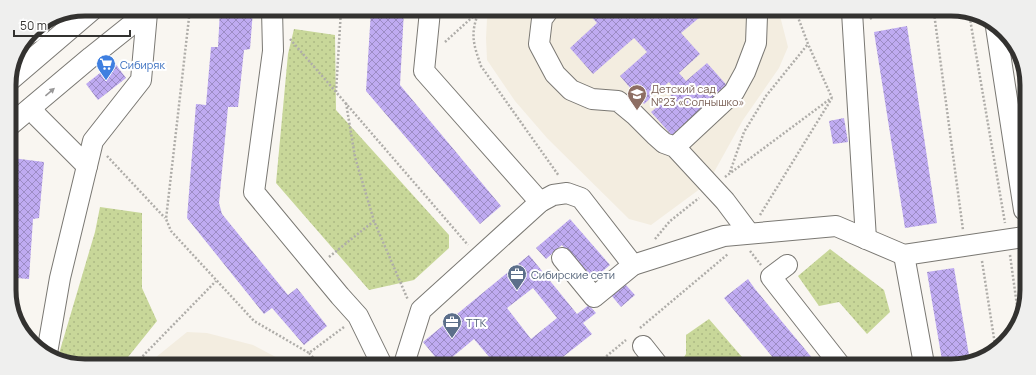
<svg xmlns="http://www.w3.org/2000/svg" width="1036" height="375" viewBox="0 0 1036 375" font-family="Manrope,sans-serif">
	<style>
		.built { fill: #f3ede0 }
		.green { fill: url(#green-dots) }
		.building { fill: url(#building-cross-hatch); fill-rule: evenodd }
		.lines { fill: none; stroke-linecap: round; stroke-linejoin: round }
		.minor-casing { stroke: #7a7873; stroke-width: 22 }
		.major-casing { stroke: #7a7873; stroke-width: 24 }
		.path { stroke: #afada9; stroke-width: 2.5; stroke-dasharray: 2 2; stroke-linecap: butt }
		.minor { stroke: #fff; stroke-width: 20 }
		.major { stroke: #fff; stroke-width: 22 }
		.oneway { fill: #999898 }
		.labels { text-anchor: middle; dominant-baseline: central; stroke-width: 4; stroke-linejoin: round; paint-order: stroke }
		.shop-label { font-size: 11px; fill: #366cbe; stroke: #fff; text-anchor: start }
		.education-label { font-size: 11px; fill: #785e54; stroke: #fff; text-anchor: start }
		.service-label { font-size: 11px; fill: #4e5e75; stroke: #fff; text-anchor: start }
		.rim { fill: none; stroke: #333230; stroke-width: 5 }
	</style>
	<defs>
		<pattern id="green-dots" width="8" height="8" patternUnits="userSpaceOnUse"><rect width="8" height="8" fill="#c8d799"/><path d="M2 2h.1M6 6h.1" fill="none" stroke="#acb984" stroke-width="1.8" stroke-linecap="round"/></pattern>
		<pattern id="building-cross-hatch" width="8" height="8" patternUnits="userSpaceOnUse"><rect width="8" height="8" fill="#bfabf1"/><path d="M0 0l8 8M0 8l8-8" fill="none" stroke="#9c8cc4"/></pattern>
	</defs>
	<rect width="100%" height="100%" fill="#f9f6f1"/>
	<g class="built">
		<path d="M492 11 779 12 788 47 779 68 743 120 708 183 651 225 629 219 547 138 515 101 487 60 486 38 487 19Z"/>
		<path d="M187 332 207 333 253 345 287 363 150 362Z"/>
	</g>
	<g class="green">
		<path d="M294 29 335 35 336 110 449 235V248L414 280 369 290 276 183 288 54Z"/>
		<path d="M100 207 142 213V288L157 321 124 362H61L58 360V357L95 232Z"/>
		<path d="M830 249 884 290 890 312 867 334 839 302 819 306 798 276Z"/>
		<path d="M709 319 749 365H679L686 354V335Z"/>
	</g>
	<g class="building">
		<path d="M220 10H253L250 49 244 50 238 107H228L219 203 222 214 288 295 297 288 327 326 304 345 272 308 264 314 187 218 196 104 206 105 211 47H218Z"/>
		<path d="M371 10H404L400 85 501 206 480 224 366 91Z"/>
		<path d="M586 11H641L645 17 651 12H706L681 33 700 54 679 73 686 81 707 63 731 90 675 139 651 112 676 91 669 82 644 104 620 76 647 52 634 38 593 74 570 48 597 23Z"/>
		<path d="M907 26 937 223 905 228 874 32Z"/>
		<path d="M114 62 126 78 98 100 86 84Z"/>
		<path d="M844 118 848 142 833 144 829 121Z"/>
		<path d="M12 158 44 162 39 218 33 219 29 279 16 278 14 312 10 305V185Z"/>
		<path d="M570 219 610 265 592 280 562 245 546 259 536 248Z"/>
		<path d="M529 255 577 314 589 305 596 313 583 323 592 334 554 364H483L490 358 474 339 444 364H441L423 342ZM533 288 557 318 531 339 507 308Z"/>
		<path d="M954 268 970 361 956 366H943L927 272Z"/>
		<path d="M748 279 755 289 818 365H779L724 298Z"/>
		<path d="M625 284 635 295 621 307 611 295Z"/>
	</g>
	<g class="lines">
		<g class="minor-casing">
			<g id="minor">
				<path d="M272 10 273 51 254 192 340 296 358 316 381 363"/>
				<path d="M430 11 424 71 540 202"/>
				<path d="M548 11 542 19 539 44 555 74 571 90 592 99 618 101 635 115 655 135 664 143 675 147 725 201 749 233"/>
				<path d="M852 12 866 239"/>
				<path d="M996 27 1024 210"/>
				<path d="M31 108 38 117 87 166 93 141 141 80 147 13"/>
				<path d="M9 126 91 57 151 9"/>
				<path d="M675 147 734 92 745 72 756 43 757 16 756 12"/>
				<path d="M904 255 924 364 921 366"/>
				<path d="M562 258 594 297 633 265"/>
				<path d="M787 265 771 277 840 365"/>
				<path d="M643 346 658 365"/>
				<path d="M47 353 60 278 87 166"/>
				<path d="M404 364 421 310 540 202 553 195 567 193 581 198 633 265 724 236 836 226 904 255 1024 237"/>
			</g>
		</g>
		<g class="major-casing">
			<g id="major">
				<path d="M31 32 38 27"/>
				<path d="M9 80 92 9"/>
			</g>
		</g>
		<g class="path">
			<path d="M190 9 166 219 171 231 254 321 309 353 344 327"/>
			<path d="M341 10 336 92 468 245"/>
			<path d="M479 11C470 34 473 43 481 66L559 176"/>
			<path d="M796 12 808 44 832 98"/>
			<path d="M934 13 963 230"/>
			<path d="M969 13 1005 223"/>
			<path d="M870 19 878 13"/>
			<path d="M290 39 336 92"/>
			<path d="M445 42 478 12"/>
			<path d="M346 103 355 157 374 221 408 300"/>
			<path d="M107 156 165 218"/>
			<path d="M730 172 744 132 766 96 808 44"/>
			<path d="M725 177 830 99"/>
			<path d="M760 215 832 98"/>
			<path d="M655 239 670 221 699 198"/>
			<path d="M750 251 761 265"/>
			<path d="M1010 255 1019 320"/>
			<path d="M329 257 374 221"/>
			<path d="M982 261 996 351"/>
			<path d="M640 328 728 254"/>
			<path d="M309 353 318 363"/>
			<path d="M137 362 216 281"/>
			<path d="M597 364 626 340"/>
		</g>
		<use href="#minor" class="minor"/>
		<use href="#major" class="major"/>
	</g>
	<defs><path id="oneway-solid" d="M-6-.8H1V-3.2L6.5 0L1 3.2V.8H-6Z"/></defs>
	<use class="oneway" href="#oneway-solid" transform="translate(50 92) rotate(-40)"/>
	<defs>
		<g id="supermarket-pin" transform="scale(1)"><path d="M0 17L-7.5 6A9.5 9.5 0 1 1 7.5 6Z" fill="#3f7fe0" stroke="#fff"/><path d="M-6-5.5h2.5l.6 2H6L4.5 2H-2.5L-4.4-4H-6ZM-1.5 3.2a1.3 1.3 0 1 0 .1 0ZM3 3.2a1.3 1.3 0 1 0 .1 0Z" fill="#fff"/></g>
		<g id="school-pin" transform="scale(1)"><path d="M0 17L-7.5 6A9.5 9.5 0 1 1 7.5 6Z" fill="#8d6e63" stroke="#fff"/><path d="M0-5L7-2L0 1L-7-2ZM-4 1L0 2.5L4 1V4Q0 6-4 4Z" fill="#fff"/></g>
		<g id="office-pin" transform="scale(1)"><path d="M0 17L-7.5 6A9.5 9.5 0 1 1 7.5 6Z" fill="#5c6f8a" stroke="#fff"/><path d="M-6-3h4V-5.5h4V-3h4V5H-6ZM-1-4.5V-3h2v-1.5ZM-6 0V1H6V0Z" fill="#fff"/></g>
	</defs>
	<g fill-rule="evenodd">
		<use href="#supermarket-pin" x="106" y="64"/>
		<use href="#school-pin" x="637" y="94"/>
		<use href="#office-pin" x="517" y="274"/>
		<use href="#office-pin" x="452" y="322"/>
	</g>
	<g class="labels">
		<g class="shop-label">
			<text x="120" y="64">Сибиряк</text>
		</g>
		<g class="education-label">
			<text x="651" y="88">Детский сад<tspan x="651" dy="13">№23 «Солнышко»</tspan></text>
		</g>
		<g class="service-label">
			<text x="531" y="274">Сибирские сети</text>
			<text x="466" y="322">ТТК</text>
		</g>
	</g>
	<path d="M0 0H1036V375H0ZM85 16H951A69 69 0 0 1 1020 85V290A69 69 0 0 1 951 359H85A69 69 0 0 1 16 290V85A69 69 0 0 1 85 16Z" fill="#efefee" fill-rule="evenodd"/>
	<path class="rim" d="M85 16H951A69 69 0 0 1 1020 85V290A69 69 0 0 1 951 359H85A69 69 0 0 1 16 290V85A69 69 0 0 1 85 16Z"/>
	<path d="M14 30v6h116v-6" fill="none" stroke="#333230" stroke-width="2"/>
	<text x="20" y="30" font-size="12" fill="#333230" stroke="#ffffff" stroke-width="3" paint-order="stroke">50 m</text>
</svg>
